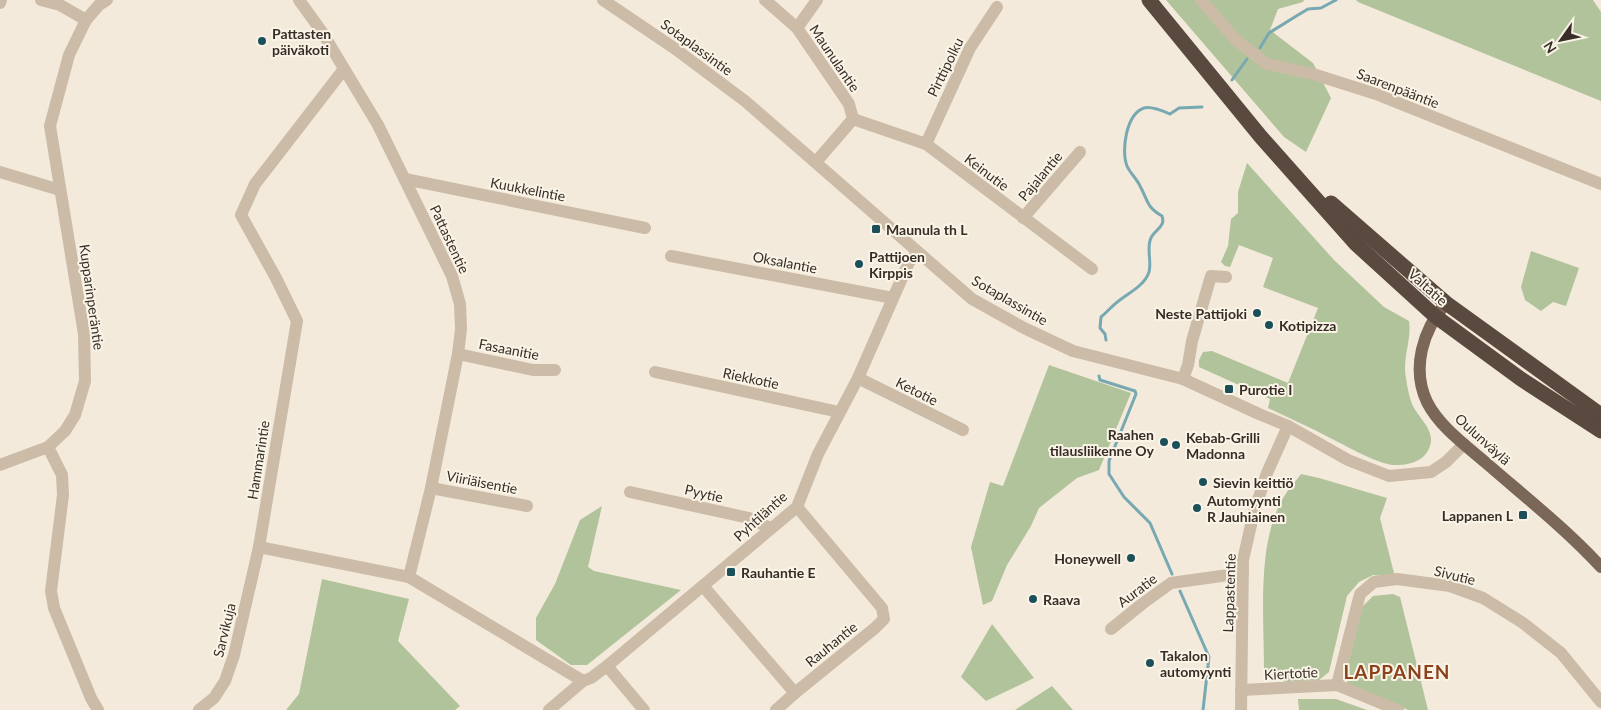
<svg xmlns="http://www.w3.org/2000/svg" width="1601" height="710" viewBox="0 0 1601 710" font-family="Lato,sans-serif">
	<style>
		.green { fill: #b1c39a }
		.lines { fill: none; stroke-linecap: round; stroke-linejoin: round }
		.stream { stroke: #78a9b2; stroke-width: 3 }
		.minor { stroke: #ccbba6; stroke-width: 12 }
		.major { stroke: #7a6758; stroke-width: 12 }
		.highway { stroke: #59493e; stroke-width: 15 }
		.poi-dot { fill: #1b505b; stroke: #faf4e7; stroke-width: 2 }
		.labels { text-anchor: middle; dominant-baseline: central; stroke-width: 4; stroke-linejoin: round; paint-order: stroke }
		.poi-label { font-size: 14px; font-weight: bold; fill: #382e27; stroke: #faf4e7; text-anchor: start }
		.street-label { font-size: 14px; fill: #382e27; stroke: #faf4e7 }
		.district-label { font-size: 19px; font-weight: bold; letter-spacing: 1px; fill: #8b421c; stroke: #faf4e7 }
	</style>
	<rect width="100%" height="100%" fill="#f3eadb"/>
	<g class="green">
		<path d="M1166 0H1304L1303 2 1278 9 1270 30 1313 63 1331 98 1306 152 1284 137Z"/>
		<path d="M1356 0H1593L1601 12V101L1358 2Z"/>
		<path d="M1247 163 1334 260 1384 307 1409 321C1412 339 1402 359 1406 378 1407 386 1409 396 1412 404 1417 416 1432 427 1431 441 1429 460 1410 466 1393 465 1375 463 1347 446 1330 438 1310 427 1289 418 1268 408L1270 399 1199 367V360L1203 352 1212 351 1288 383 1318 308 1263 287 1273 258 1239 245 1230 267 1225 266 1221 262 1228 246 1231 219 1238 213V192Z"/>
		<path d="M1531 251 1579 268 1566 306 1553 302 1541 311 1525 300 1521 287Z"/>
		<path d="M1049 365 1131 393 1099 470 1077 478 1039 508 1031 526 1007 565 992 601 983 605 971 547 990 482 1003 486Z"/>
		<path d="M1301 474 1319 478 1387 498 1380 518 1395 577 1373 575 1359 582 1347 596 1329 672 1319 680 1286 682 1270 676 1264 668C1264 618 1257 546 1281 502 1286 492 1294 483 1301 474Z"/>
		<path d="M602 506 588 567 594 571 681 590 587 665H571L536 640V618L555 584 580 520Z"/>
		<path d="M322 579 409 599 398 641 460 706 455 710H286L299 694Z"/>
		<path d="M1393 594 1400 597 1428 710H1408L1347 683 1349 660 1363 606 1373 596Z"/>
		<path d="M992 624 1034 678 986 701 961 677Z"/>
		<path d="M1052 686 1073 710H1015Z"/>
		<path d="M1298 699H1336L1367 710H1299Z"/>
	</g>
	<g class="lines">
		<g class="stream">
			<path d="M1260 48 1269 33 1298 15 1308 9 1321 8 1336 0"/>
			<path d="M1232 80 1247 59"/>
			<path d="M1106 340 1105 334 1100 328 1101 317C1106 313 1110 308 1115 304 1126 294 1144 287 1149 272 1152 261 1146 248 1151 238 1155 229 1166 227 1162 216 1146 207 1148 200 1140 186 1137 179 1130 173 1127 166 1121 151 1126 114 1144 108 1152 106 1163 111 1170 114L1179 108 1202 107"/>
			<path d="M1099 376 1100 380 1135 391 1136 394 1109 461V474L1124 497 1150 523 1172 574"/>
			<path d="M1180 591 1209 657 1203 710"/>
		</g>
		<g class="minor">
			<path d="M41 0 60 5 86 20"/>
			<path d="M299 0 322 32 378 125 452 276 460 304 461 329 458 354 431 488 409 577"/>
			<path d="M603 0 674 48 745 101 972 299 1024 328 1073 351 1183 379 1259 414 1288 426 1348 460 1389 476 1431 472 1446 462 1464 444"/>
			<path d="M765 0 797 28 849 104 853 119 816 162"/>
			<path d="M1201 0 1236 40 1267 64 1313 74 1376 94 1601 184"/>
			<path d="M0 3 1 0"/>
			<path d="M797 28 817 0"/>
			<path d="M344 69 255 184 241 215 276 278 297 321 259 547 409 577 583 681"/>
			<path d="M853 119 926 144 1092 269"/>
			<path d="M926 144 970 48 997 7"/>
			<path d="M0 172 60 190"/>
			<path d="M405 179 645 228"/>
			<path d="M1023 218 1080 152"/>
			<path d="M671 256 893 298"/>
			<path d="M458 354 533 370H555"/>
			<path d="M655 372 839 412"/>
			<path d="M858 378 963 430"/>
			<path d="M1183 379 1188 365 1192 341 1211 276 1226 277"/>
			<path d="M48 447 62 475 63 495 51 591 54 608 91 698 98 710"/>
			<path d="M0 465 48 447 65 431 75 415 85 381 84 334 50 126 69 55 86 20 99 5 107 0"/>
			<path d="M431 488 527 506"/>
			<path d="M630 492 749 518 770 528"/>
			<path d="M703 586 795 693 875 628 884 619 882 608 797 507"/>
			<path d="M1111 629 1142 604 1171 583 1243 573"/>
			<path d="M607 666 644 710"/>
			<path d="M1337 685 1360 594 1374 582 1397 579 1450 586 1483 598 1523 623 1561 653 1601 702"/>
			<path d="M1241 690 1337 685 1398 710"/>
			<path d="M199 710 214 698 225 681 234 655 259 547"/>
			<path d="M549 710 583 681 591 678 607 666 797 507 818 454 858 378 909 262 918 253"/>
			<path d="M776 710 795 693"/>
			<path d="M1241 710 1243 560 1254 512 1267 473 1288 426"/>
		</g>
		<path class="major" d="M1446 303C1423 330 1411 368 1427 402 1439 426 1465 445 1485 462 1524 496 1566 529 1601 567"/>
		<g class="highway">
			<path d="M1149 0 1261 137 1356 244 1435 316 1521 379 1601 431"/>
			<path d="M1331 203 1446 303 1601 415"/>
		</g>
	</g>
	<g class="poi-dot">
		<circle cx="262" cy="41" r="5"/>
		<rect x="871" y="224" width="10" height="10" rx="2.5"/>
		<circle cx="859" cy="264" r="5"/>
		<circle cx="1257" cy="313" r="5"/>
		<circle cx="1269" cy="325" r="5"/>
		<rect x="1224" y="384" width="10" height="10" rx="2.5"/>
		<circle cx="1164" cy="442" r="5"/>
		<circle cx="1176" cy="445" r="5"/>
		<circle cx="1203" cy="482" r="5"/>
		<circle cx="1197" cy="508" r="5"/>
		<rect x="1518" y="510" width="10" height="10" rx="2.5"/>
		<circle cx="1131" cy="558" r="5"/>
		<rect x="726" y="567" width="10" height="10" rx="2.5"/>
		<circle cx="1033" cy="599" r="5"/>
		<circle cx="1150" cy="663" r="5"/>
	</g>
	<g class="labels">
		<g class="poi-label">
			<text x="272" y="33">Pattasten<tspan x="272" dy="16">päiväkoti</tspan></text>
			<text x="886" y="229">Maunula th L</text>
			<text x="869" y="256">Pattijoen<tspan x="869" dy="16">Kirppis</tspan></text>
			<text x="1247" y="313" text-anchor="end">Neste Pattijoki</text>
			<text x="1279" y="325">Kotipizza</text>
			<text x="1239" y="389">Purotie I</text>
			<text x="1154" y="434" text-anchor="end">Raahen<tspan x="1154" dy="16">tilausliikenne Oy</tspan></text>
			<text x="1186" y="437">Kebab-Grilli<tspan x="1186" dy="16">Madonna</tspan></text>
			<text x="1213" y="482">Sievin keittiö</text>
			<text x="1207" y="500">Automyynti<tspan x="1207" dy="16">R Jauhiainen</tspan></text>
			<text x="1513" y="515" text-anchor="end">Lappanen L</text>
			<text x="1121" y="558" text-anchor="end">Honeywell</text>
			<text x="741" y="572">Rauhantie E</text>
			<text x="1043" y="599">Raava</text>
			<text x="1160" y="655">Takalon<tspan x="1160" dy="16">automyynti</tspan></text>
		</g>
		<g class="street-label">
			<text transform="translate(697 47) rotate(36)">Sotaplassintie</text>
			<text transform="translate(835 58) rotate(56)">Maunulantie</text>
			<text transform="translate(945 67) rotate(-64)">Pirttipolku</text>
			<text transform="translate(1398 88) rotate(21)">Saarenpääntie</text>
			<text transform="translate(987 172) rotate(37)">Keinutie</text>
			<text transform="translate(1040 176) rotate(-50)">Pajalantie</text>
			<text transform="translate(528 189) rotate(11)">Kuukkelintie</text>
			<text transform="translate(450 239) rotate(65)">Pattastentie</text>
			<text transform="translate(785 262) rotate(11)">Oksalantie</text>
			<text transform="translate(1428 287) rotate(42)">Valtatie</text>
			<text transform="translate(92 297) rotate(82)">Kupparinperäntie</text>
			<text transform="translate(1010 300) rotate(30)">Sotaplassintie</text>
			<text transform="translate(509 349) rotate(11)">Fasaanitie</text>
			<text transform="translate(751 378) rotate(12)">Riekkotie</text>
			<text transform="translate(917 391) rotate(27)">Ketotie</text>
			<text transform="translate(1483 439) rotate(42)">Oulunväylä</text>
			<text transform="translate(258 460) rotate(-81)">Hammarintie</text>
			<text transform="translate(482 482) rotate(11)">Viiriäisentie</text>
			<text transform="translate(704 493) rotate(13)">Pyytie</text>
			<text transform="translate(760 516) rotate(-42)">Pyhtiläntie</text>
			<text transform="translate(1455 575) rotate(14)">Sivutie</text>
			<text transform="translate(1137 590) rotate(-37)">Auratie</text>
			<text transform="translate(1229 593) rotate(-88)">Lappastentie</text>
			<text transform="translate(224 630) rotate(-76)">Sarvikuja</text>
			<text transform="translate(831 644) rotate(-39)">Rauhantie</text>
			<text transform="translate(1291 673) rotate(-3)">Kiertotie</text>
		</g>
		<g class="district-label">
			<text x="1397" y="671">LAPPANEN</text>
		</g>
	</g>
	<g transform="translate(1561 40) rotate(237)" stroke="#faf4e7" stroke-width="4" paint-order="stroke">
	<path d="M0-4L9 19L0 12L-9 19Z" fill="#382e27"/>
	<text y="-8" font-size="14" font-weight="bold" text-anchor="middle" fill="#382e27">N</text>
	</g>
</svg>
